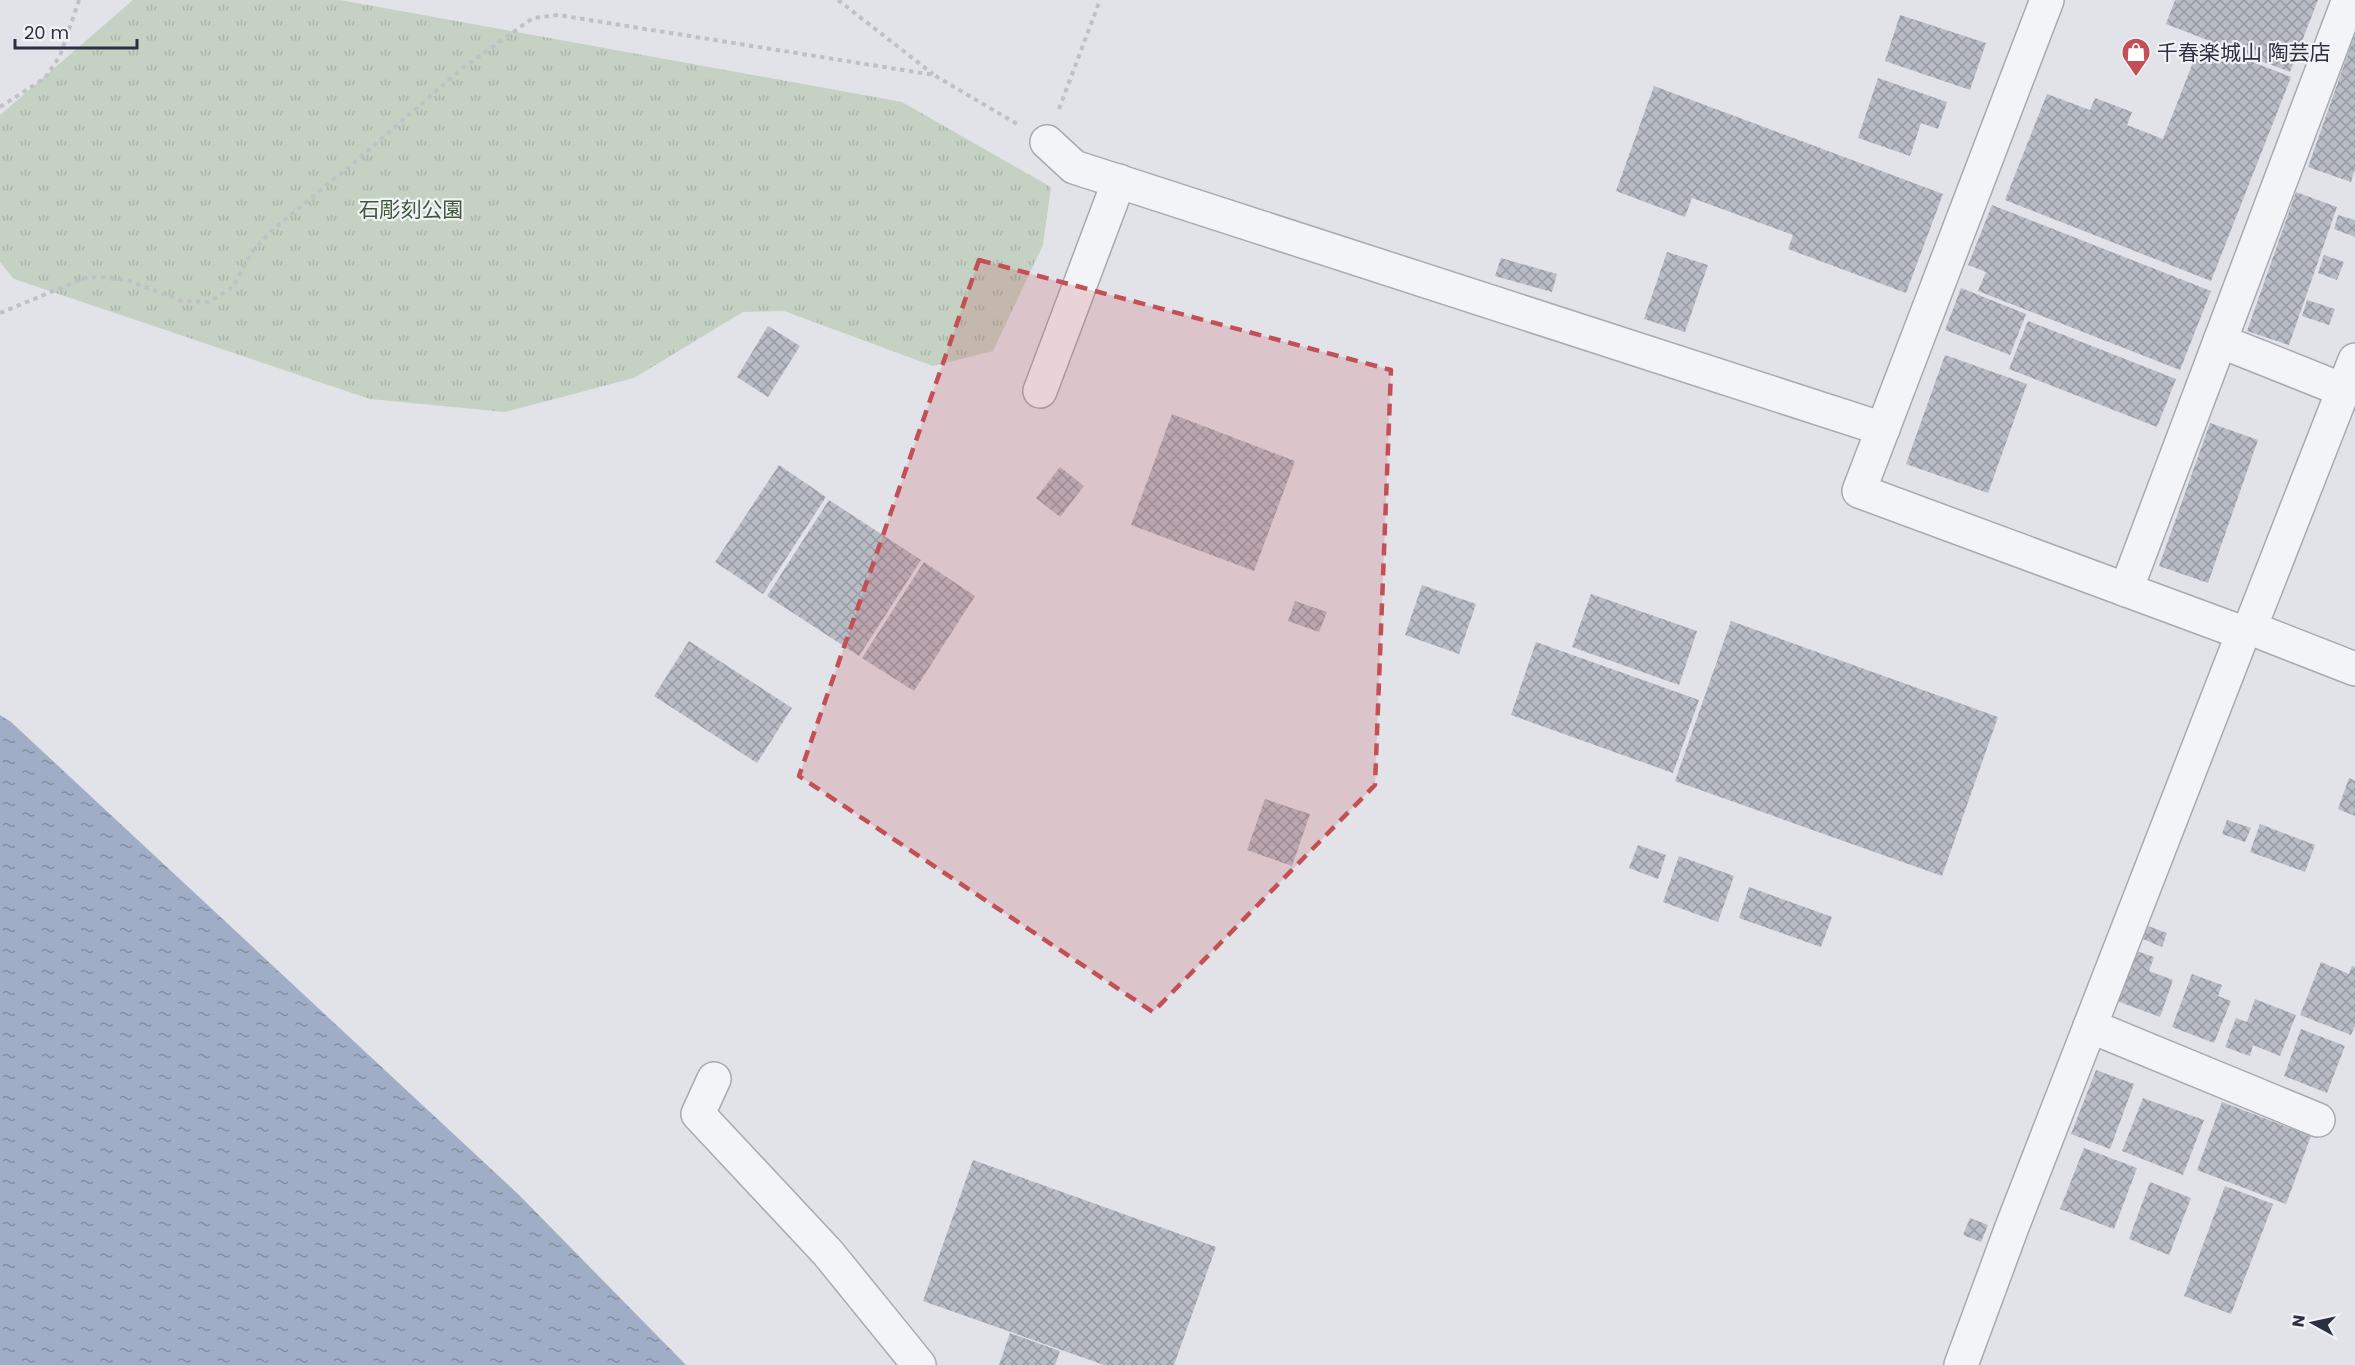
<svg xmlns="http://www.w3.org/2000/svg" width="2355" height="1365" viewBox="0 0 2355 1365" font-family="Poppins,'Noto Sans JP',sans-serif">
	<style>
		.grass { fill: url(#grass-tufts) }
		.water { fill: url(#water-ripples) }
		.building { fill: url(#building-cross-hatch) }
		.lines { fill: none; stroke-linecap: round; stroke-linejoin: round }
		.minor-casing { stroke: #a6aab2; stroke-width: 36 }
		.path { stroke: #bfc1c7; stroke-width: 4; stroke-dasharray: 4.5 4.5; stroke-linecap: butt }
		.minor { stroke: #f3f4f7; stroke-width: 33 }
		.marked { fill: #c35056; fill-opacity: 0.2; stroke: #c35056; stroke-width: 4.5; stroke-dasharray: 12 8; stroke-linejoin: round }
		.labels { text-anchor: middle; dominant-baseline: central; stroke-width: 4.5; stroke-linejoin: round; paint-order: stroke }
		.poi-label { font-size: 21px; fill: #2a303f; stroke: #f0f2f6; text-anchor: start }
		.park-label { font-size: 21px; fill: #3c5939; stroke: #f0f2f6 }
	</style>
	<defs>
		<pattern id="grass-tufts" width="24" height="20" patternUnits="userSpaceOnUse" patternTransform="scale(1.5)"><rect width="24" height="20" fill="#c5d2c3"/><path d="M3 7l-1-3M5 7V3M7 7l1-3M15 17l-1-3M17 17v-4M19 17l1-3" fill="none" stroke="#a9b5a9"/></pattern>
		<pattern id="water-ripples" width="26" height="14" patternUnits="userSpaceOnUse" patternTransform="scale(1.5)"><rect width="26" height="14" fill="#9faec6"/><path d="M2 4q2-2 4 0t4 0M15 11q2-2 4 0t4 0" fill="none" stroke="#828ea2"/></pattern>
		<pattern id="building-cross-hatch" width="8" height="8" patternUnits="userSpaceOnUse" patternTransform="scale(1.5)"><rect width="8" height="8" fill="#b8bcc5"/><path d="M0 0l8 8M0 8l8-8" fill="none" stroke="#9699a1"/></pattern>
	</defs>
	<rect width="100%" height="100%" fill="#e1e3e8"/>
	<path class="grass" d="M133 0H340L902 102 1051 187 1043 245 993 351 933 366 784 311 743 312 634 378 505 412 370 399 14 279 0 262V115Z"/>
	<path class="water" d="M0 715 11 722 519 1195 686 1365H0Z"/>
	<g class="building">
		<path d="M2175 0H2318L2290 72 2166 24Z"/>
		<path d="M1900 15 1986 43 1970 90 1885 61Z"/>
		<path d="M2355 34V169L2351 182 2308 167Z"/>
		<path d="M2201 42 2291 77 2211 281 2005 200 2047 94 2090 110 2095 98 2132 112 2127 125 2163 139Z"/>
		<path d="M1878 78 1947 102 1938 129 1921 123 1910 156 1858 138Z"/>
		<path d="M1654 86 1943 194 1906 293 1788 249 1793 235 1692 198 1685 217 1616 191Z"/>
		<path d="M2296 192 2337 207 2289 345 2247 331Z"/>
		<path d="M1992 205 2211 291 2180 370 1978 291 1986 272 1968 265Z"/>
		<path d="M2338 215 2355 220V237L2334 229Z"/>
		<path d="M1667 252 1708 265 1685 332 1644 319Z"/>
		<path d="M2324 255 2344 262 2337 280 2318 273Z"/>
		<path d="M1501 258 1557 274 1552 292 1495 276Z"/>
		<path d="M1961 288 2026 314 2010 355 1945 330Z"/>
		<path d="M2307 300 2335 309 2329 325 2302 316Z"/>
		<path d="M2028 321 2176 379 2157 427 2009 369Z"/>
		<path d="M768 326 800 346 768 397 737 377Z"/>
		<path d="M1945 355 2027 384 1988 493 1906 464Z"/>
		<path d="M1172 414 1295 461 1254 571 1131 525Z"/>
		<path d="M2210 423 2258 440 2208 583 2159 566Z"/>
		<path d="M779 465 826 497 763 594 715 562Z"/>
		<path d="M1060 467 1084 486 1060 517 1036 498Z"/>
		<path d="M829 500 921 560 859 656 767 596Z"/>
		<path d="M924 562 975 596 914 691 862 658Z"/>
		<path d="M1422 585 1476 604 1459 654 1405 635Z"/>
		<path d="M1591 594 1697 631 1679 685 1572 647Z"/>
		<path d="M1295 601 1327 612 1319 632 1288 621Z"/>
		<path d="M1731 621 1998 717 1942 876 1675 781Z"/>
		<path d="M689 641 792 708 757 763 654 696Z"/>
		<path d="M1536 642 1699 700 1673 773 1511 715Z"/>
		<path d="M2349 778 2355 781V816L2338 809Z"/>
		<path d="M1265 799 1310 814 1292 866 1247 850Z"/>
		<path d="M2227 820 2251 828 2245 842 2222 834Z"/>
		<path d="M2260 824 2315 845 2305 872 2250 852Z"/>
		<path d="M1638 845 1666 855 1658 879 1629 868Z"/>
		<path d="M1679 856 1734 876 1718 922 1663 902Z"/>
		<path d="M1749 887 1832 917 1821 947 1739 918Z"/>
		<path d="M2148 926 2167 933 2162 947 2143 939Z"/>
		<path d="M2136 951 2154 957 2149 971 2173 980 2160 1017 2117 1001Z"/>
		<path d="M2321 962 2349 974 2352 966 2355 967V1026L2351 1035 2300 1015Z"/>
		<path d="M2192 974 2222 985 2218 996 2231 1001 2214 1043 2172 1027Z"/>
		<path d="M2255 999 2296 1015 2280 1056 2253 1045 2250 1056 2225 1047 2236 1018 2247 1022Z"/>
		<path d="M2301 1029 2345 1046 2327 1093 2284 1076Z"/>
		<path d="M2096 1070 2134 1084 2110 1149 2071 1134Z"/>
		<path d="M2143 1098 2204 1120 2183 1175 2122 1151Z"/>
		<path d="M2222 1102 2311 1136 2286 1204 2197 1170Z"/>
		<path d="M2084 1148 2137 1168 2114 1229 2060 1209Z"/>
		<path d="M973 1160 1216 1247 1174 1365H1104L923 1301Z"/>
		<path d="M2150 1182 2191 1198 2169 1255 2129 1239Z"/>
		<path d="M2225 1186 2273 1204 2231 1314 2184 1296Z"/>
		<path d="M1970 1218 1988 1225 1981 1242 1963 1235Z"/>
		<path d="M1010 1333 1060 1351 1055 1365H999Z"/>
	</g>
	<g class="lines">
		<g class="minor-casing">
			<g id="minor">
				<path d="M2047 0 1859 491 2243 633"/>
				<path d="M1047 142 1074 167 1883 429"/>
				<path d="M2220 341 2343 390"/>
				<path d="M1040 391 1119 181"/>
				<path d="M2126 590 2348 2"/>
				<path d="M2250 628 2355 669"/>
				<path d="M2090 1026 2318 1120"/>
				<path d="M714 1079 698 1114 828 1253 919 1365"/>
				<path d="M1961 1365 2012 1227 2243 633 2250 628 2355 360"/>
			</g>
		</g>
		<g class="path">
			<path d="M838 0 933 74"/>
			<path d="M0 107 45 78 60 56 79 0"/>
			<path d="M1059 109 1100 0"/>
			<path d="M0 313 85 278 98 277 127 280 182 301 209 302 233 287 251 253 270 232 355 162 460 70 533 18 558 15 934 75 1017 124"/>
		</g>
		<use href="#minor" class="minor"/>
	</g>
	<path class="marked" d="M979 260 1391 370 1375 785 1153 1012 799 776Z"/>
	<defs>
		<g id="shop-pin" transform="scale(1.5)"><path d="M0 17L-7.5 6A9.5 9.5 0 1 1 7.5 6Z" fill="#c35056" stroke="#f0f2f6"/><path d="M-5-2.5h2.3a2.7 3.5 0 0 1 5.4 0H5L5.5 6h-11ZM-1.5-2.5h3a1.5 2.3 0 0 0-3 0Z" fill="#fff"/></g>
	</defs>
	<g fill-rule="evenodd">
		<use href="#shop-pin" x="2136" y="52"/>
	</g>
	<g class="labels">
		<g class="poi-label">
			<text x="2157" y="52">千春楽城山 陶芸店</text>
		</g>
		<g class="park-label">
			<text x="411" y="209">石彫刻公園</text>
		</g>
	</g>
	<g transform="translate(2313 1323) rotate(278)" stroke="#f0f2f6" stroke-width="4.5" paint-order="stroke">
	<path d="M0-4.5L10 22L0 15L-10 22Z" fill="#2a303f"/>
	<text y="-9" font-size="16" font-weight="bold" text-anchor="middle" fill="#2a303f">N</text>
	</g>
	<path d="M15 39v9h122v-9" fill="none" stroke="#2a303f" stroke-width="3"/>
	<text x="24" y="39" font-size="18" fill="#2a303f" stroke="#f0f2f6" stroke-width="4.5" paint-order="stroke">20 m</text>
</svg>
